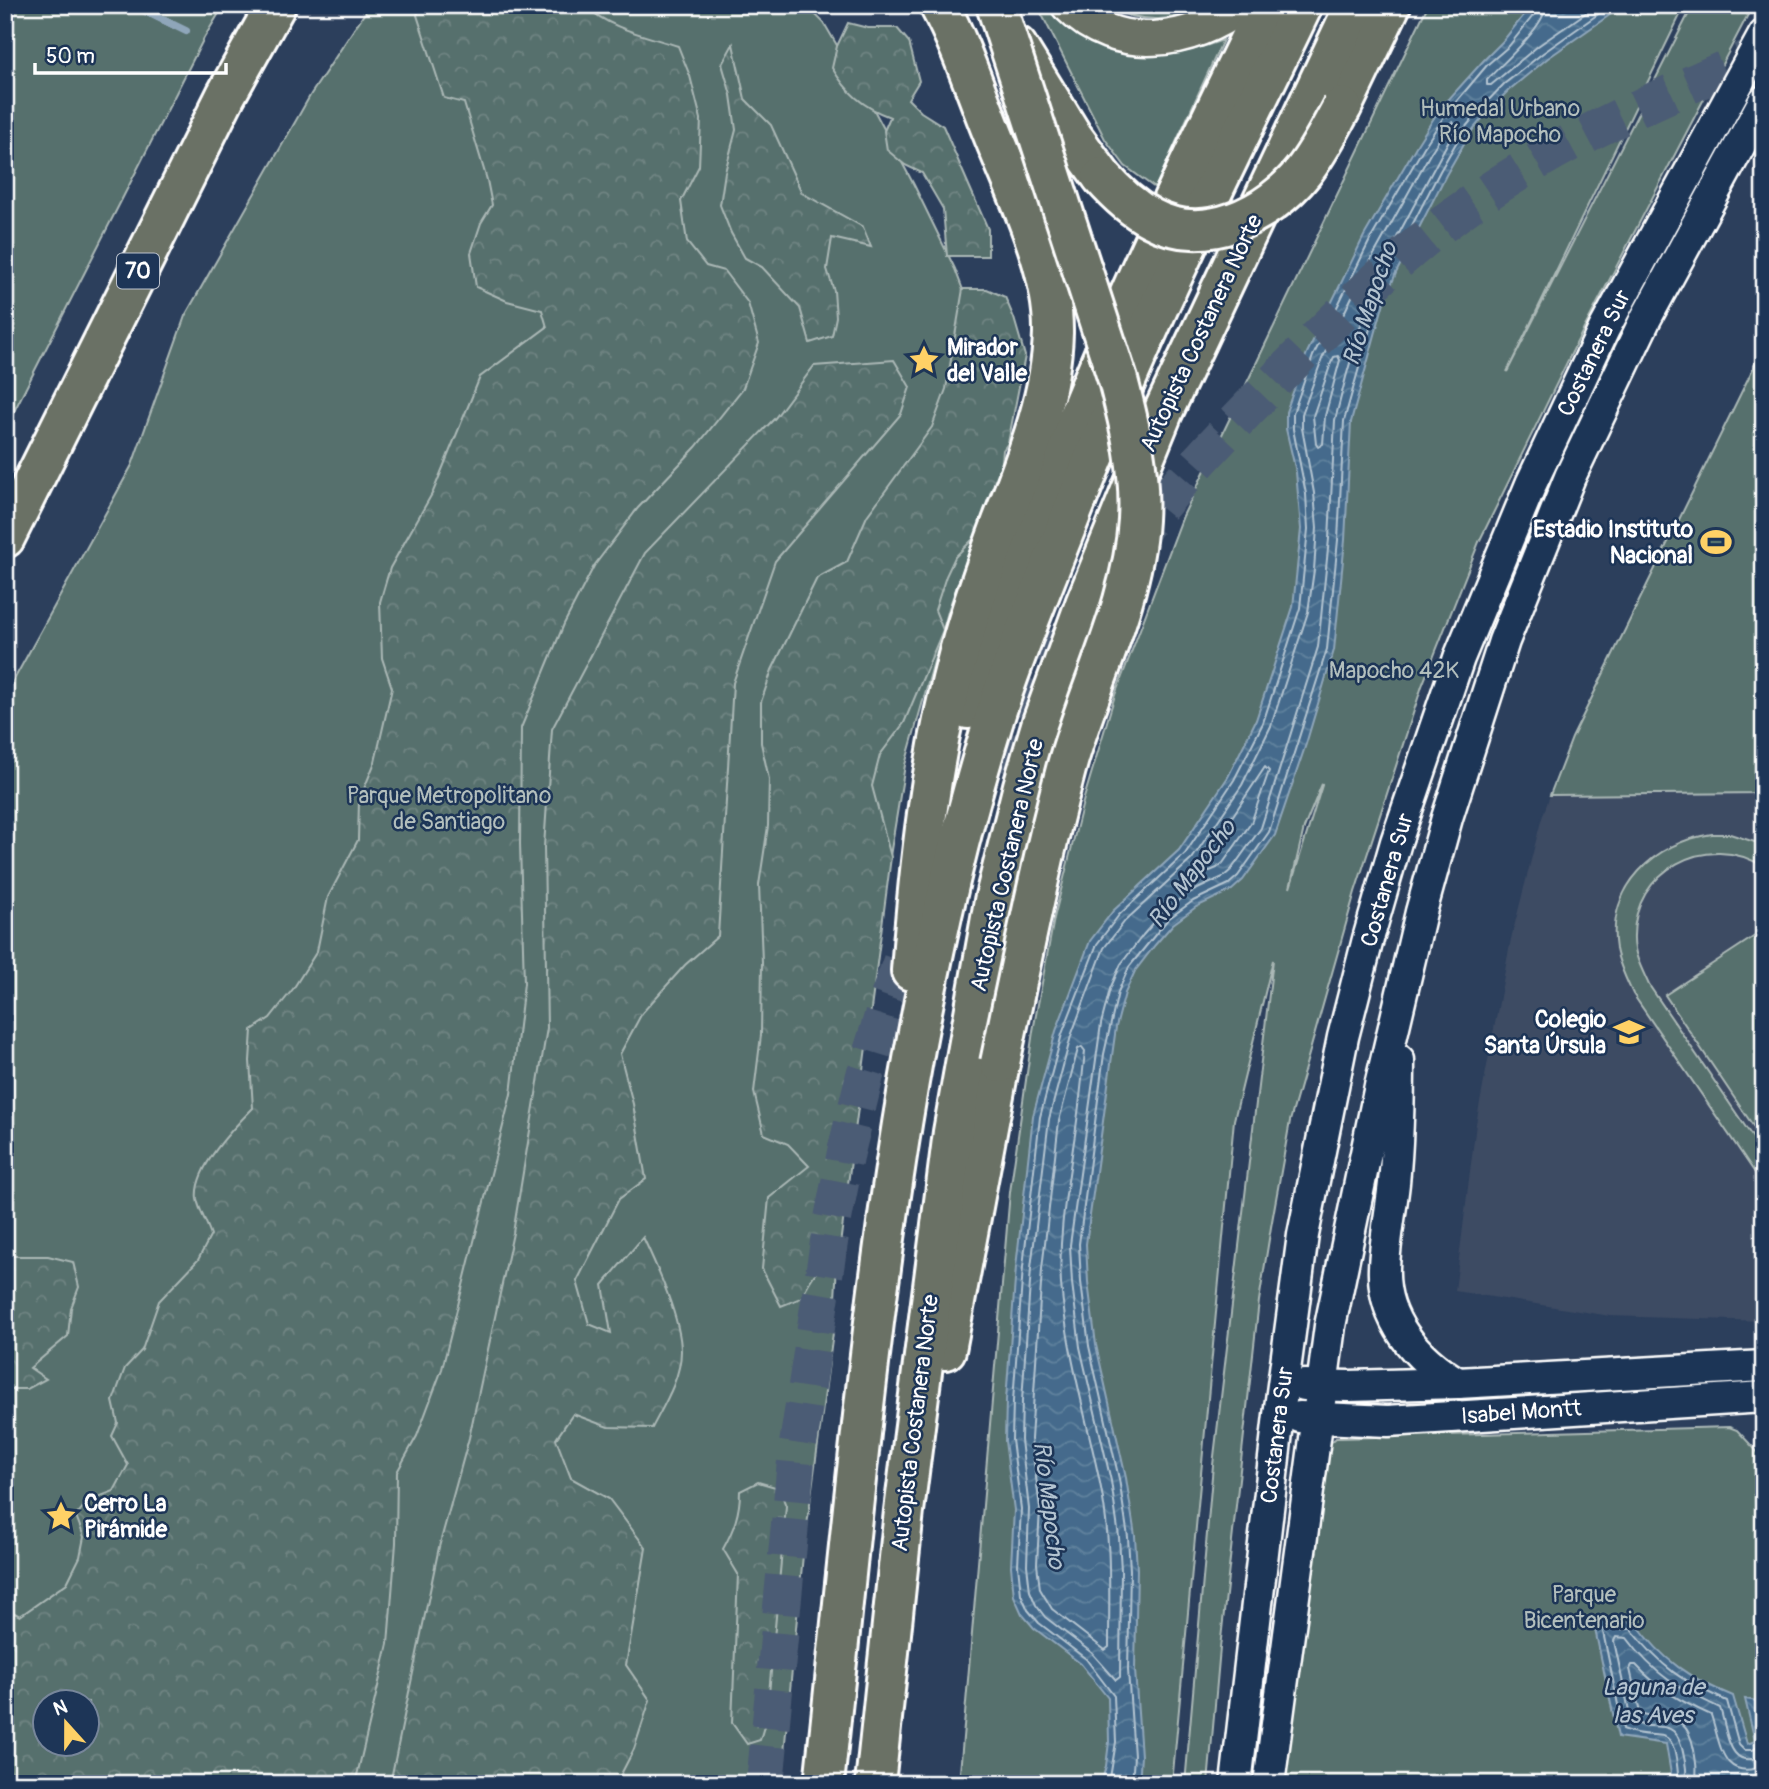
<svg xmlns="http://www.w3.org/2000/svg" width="1769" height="1789" viewBox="0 0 1769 1789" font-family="Pangolin,sans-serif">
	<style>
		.built { fill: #3e4b63 }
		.green { fill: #57706d; stroke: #abb8b6; stroke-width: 2; fill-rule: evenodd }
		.forest { fill: url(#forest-crowns); stroke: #abb8b6; stroke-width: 2; fill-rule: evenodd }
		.water { fill: url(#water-waves); stroke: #8fa6ba; stroke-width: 2 }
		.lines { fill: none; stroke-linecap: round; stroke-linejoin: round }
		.shore { stroke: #b4c4d1; stroke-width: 2 }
		.stream { stroke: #8fa6ba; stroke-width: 8 }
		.motorway-tunnel { stroke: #4c5c74; stroke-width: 38; stroke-dasharray: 38 19; stroke-linecap: butt }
		.secondary-casing { stroke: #fff; stroke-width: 35 }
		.primary-casing { stroke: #fff; stroke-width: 38 }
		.motorway-casing { stroke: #fff; stroke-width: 44 }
		.secondary { stroke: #1d3557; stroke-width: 30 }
		.primary { stroke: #6b7165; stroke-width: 33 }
		.motorway { stroke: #6b7165; stroke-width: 38 }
		.motorway-bridge-casing { stroke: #fff; stroke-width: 44; stroke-linecap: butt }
		.motorway-bridge { stroke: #6b7165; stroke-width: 38 }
		.labels { text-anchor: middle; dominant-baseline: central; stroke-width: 5; stroke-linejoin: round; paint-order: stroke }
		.shield { fill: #1d3557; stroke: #bbc2cd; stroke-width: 2 }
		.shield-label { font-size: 21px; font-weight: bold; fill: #fff }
		.park-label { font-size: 23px; fill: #b3bfbd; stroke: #1d3557 }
		.street-label { font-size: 23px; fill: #fff; stroke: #1d3557 }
		.poi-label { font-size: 23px; font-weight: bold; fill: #fff; stroke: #1d3557; text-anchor: start }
		.water-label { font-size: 24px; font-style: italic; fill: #b4c4d1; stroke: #1d3557 }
	</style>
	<defs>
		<pattern id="forest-crowns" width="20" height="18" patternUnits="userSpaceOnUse" patternTransform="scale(1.75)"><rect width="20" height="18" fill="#57706d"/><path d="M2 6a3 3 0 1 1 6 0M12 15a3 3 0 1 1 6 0" fill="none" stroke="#708583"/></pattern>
		<pattern id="water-waves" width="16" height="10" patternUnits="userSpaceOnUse" patternTransform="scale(1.75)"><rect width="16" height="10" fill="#446b8c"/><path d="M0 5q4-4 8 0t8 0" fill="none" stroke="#60819d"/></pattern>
	</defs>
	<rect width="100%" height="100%" fill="#2c3f5c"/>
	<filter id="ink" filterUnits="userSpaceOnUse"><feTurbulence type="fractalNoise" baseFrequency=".0143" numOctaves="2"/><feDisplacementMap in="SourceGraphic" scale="14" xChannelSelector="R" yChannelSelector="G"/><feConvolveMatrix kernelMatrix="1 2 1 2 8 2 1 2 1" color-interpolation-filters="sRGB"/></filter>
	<g filter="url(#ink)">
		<path class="built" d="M1764 793V1321L1610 1316 1455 1291 1476 1124 1511 939 1541 821 1550 795Z"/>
		<g class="green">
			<path d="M5 5H224L204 38 5 429Z"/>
			<path d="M370 5H806L824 23 866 95 914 185 955 269 986 351V507L949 608 905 765 877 935 840 1213 833 1333 803 1555 781 1784H5V696L132 465 185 316 311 94ZM46 1702H88V1744H46Z"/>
			<path d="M1037 5H1048C1107 63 1147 67 1223 40L1155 188 1125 166 1105 139Z"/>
			<path d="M1102 5H1215C1173 21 1144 26 1102 5Z"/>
			<path d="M1428 5H1685L1507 372 1693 5H1753L1576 344 1479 542 1422 686 1355 892 1290 1121 1271 1227 1259 1301 1220 1648 1208 1784H1185L1213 1465 1273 960 1234 1120 1172 1784H959L1010 1192 1033 1031 1054 918 1084 798 1115 695 1183 516ZM1322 784V785L1290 888 1304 828Z"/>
			<path d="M1764 346V793L1550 795 1572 738Z"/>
			<path d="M1712 834H1730L1764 845V867C1707 830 1632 871 1634 939 1634 956 1643 971 1649 985L1764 1154V1186L1633 994C1626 979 1619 965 1616 949 1606 887 1655 842 1712 834Z"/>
			<path d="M1764 930V1142L1665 995Z"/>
			<path d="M1729 1427 1737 1430 1764 1459V1784H1279L1327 1446 1336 1438H1341Z"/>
		</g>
		<g class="forest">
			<path d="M422 5H585C608 29 648 36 678 46L690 76 701 119 699 166 681 201 687 242 706 266 724 271 748 303 759 343 743 388 696 447 638 508 594 566 564 624 521 728 520 844 524 983 511 1094 442 1369 417 1436 397 1472 396 1543 388 1644 355 1784H5V1608L20 1616 67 1583 80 1557 84 1537 76 1516 88 1501 114 1491 128 1465 112 1436 118 1423 113 1401 125 1368 142 1350 159 1301 198 1260 211 1235C207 1223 199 1210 197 1199 193 1169 234 1127 253 1108L250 1061 252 1030 270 1018 293 989 317 951 328 897 358 840 359 801 375 762 392 688 382 658 380 602 390 568 433 492 480 377 547 327 542 310 507 301 476 287 471 253 481 223 492 205 487 180 464 103 444 98 417 15ZM46 1702H88V1744H46Z"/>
			<path d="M848 23 868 28H897L909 42 919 81 908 99 921 112 943 126 988 229V256H947L943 209 922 173 905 165 887 150 884 131 890 117C862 107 847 92 832 68L837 46Z"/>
			<path d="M733 44 745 99 771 125 802 193 863 227 871 247 832 238 827 269 834 291 836 317 832 336 810 343 800 308 762 267 745 258 731 233 720 205 725 172 736 130 731 95 722 64Z"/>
			<path d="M963 289H987L1005 297 1014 318 1025 356 1008 443 1003 450 1001 474 981 531 955 557 946 576 935 610 943 630 904 723 880 755 872 786 891 857 838 1260C817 1264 810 1280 801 1298L781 1306 762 1269 769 1198 809 1166 788 1144 764 1134 754 1092 761 1035 762 962 759 885 768 826 769 779 761 743V702L772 670 817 578 847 562 867 516 932 427 946 389Z"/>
			<path d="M894 360 910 387 901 414 775 561 733 683 718 936 685 965 642 1013 620 1054 633 1104 646 1179 619 1199 577 1281 589 1324 611 1333 603 1285 643 1237C657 1267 681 1319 681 1351 681 1378 664 1405 652 1428L608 1427 573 1414 556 1439 571 1478 609 1499 646 1548 626 1665 650 1700 634 1749 616 1784H390L439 1547 469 1438 513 1233 547 1028 544 847 552 729 645 553 775 418 814 366Z"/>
			<path d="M5 1256H48L73 1262 79 1287 71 1308 68 1336 30 1368 46 1379 27 1389H5Z"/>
			<path d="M758 1482 779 1488 786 1506 767 1716 760 1740 747 1744 732 1723 738 1574 723 1549C734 1529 740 1513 740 1491Z"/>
		</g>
		<g class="water">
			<path d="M1532 5H1624L1548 58 1509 90 1490 109 1470 133 1446 175 1396 273 1384 302 1351 422 1345 540 1334 650 1306 744 1275 835 1243 880 1232 890 1196 907 1173 924 1155 945 1135 971 1125 993 1116 1027 1086 1244 1088 1282 1096 1345 1126 1478 1135 1536 1137 1569 1135 1670 1141 1756 1139 1784H1101L1106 1766 1109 1742 1108 1698 1081 1664 1034 1628 1022 1614 1014 1596 1011 1566 1014 1510 1005 1441 1006 1400 1016 1267 1033 1116 1056 1031 1090 941 1113 911 1179 850 1228 777 1256 720 1293 607 1301 529 1296 472 1286 429V412L1307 353 1364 236 1418 143 1439 110 1484 60 1503 41Z"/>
			<path d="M1593 1620 1635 1622C1663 1661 1689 1678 1733 1696L1747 1744 1755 1741 1745 1699 1764 1702V1784H1648L1671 1774 1666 1744 1618 1737Z"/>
		</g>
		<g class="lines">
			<g class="shore">
				<path d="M1546 5C1545 27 1502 63 1487 80V85H1491L1538 46 1597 5"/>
				<path d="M1453 122 1456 127 1381 267 1369 297 1346 377 1335 420 1329 539 1318 647 1261 828 1231 870 1223 877 1187 894 1164 911 1143 935 1121 964 1110 989 1101 1024 1070 1245 1072 1283 1080 1347 1111 1481 1119 1537 1121 1570 1120 1677 1116 1680 1092 1653 1045 1617 1036 1605 1030 1591 1027 1565 1029 1509 1021 1440 1022 1401 1031 1268 1049 1119 1071 1036 1104 948 1125 921 1192 859 1242 785 1271 726 1308 612 1314 570 1317 528 1314 493 1302 428V414L1322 359 1361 278 1431 152 1450 123Z"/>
				<path d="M1338 356 1340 360 1325 416 1323 444 1318 447 1316 444 1313 416 1331 363 1334 357Z"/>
				<path d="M1265 767 1269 771 1251 823 1223 863 1217 868 1193 878 1192 873 1201 864Z"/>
				<path d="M1082 1047 1085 1051C1082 1081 1079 1111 1074 1141 1067 1189 1058 1235 1061 1284 1067 1352 1086 1416 1100 1483 1112 1541 1109 1589 1109 1647L1105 1650 1052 1609 1040 1589 1037 1564 1040 1508 1031 1439 1042 1269 1059 1121 1078 1049Z"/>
				<path d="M1109 1784 1116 1742 1114 1696 1086 1659 1039 1623 1028 1610 1021 1594 1018 1565 1021 1509 1012 1440 1013 1401 1023 1267 1040 1117 1062 1034 1097 944 1119 915 1185 854 1234 780 1263 723 1300 608 1308 529 1306 494 1293 429V413L1313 356 1370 240 1424 147 1445 115 1488 64 1509 46 1536 12 1537 5"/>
				<path d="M1132 1784 1134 1756 1128 1670 1130 1570 1128 1537 1119 1479 1089 1346 1081 1282 1079 1244 1104 1054 1118 992 1129 967 1168 919 1193 901 1229 884 1238 876 1269 832 1327 649 1338 540 1344 421 1378 300 1389 270 1440 171 1464 129 1484 105 1504 84 1543 53 1611 5"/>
				<path d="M1666 1784 1674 1780 1678 1774C1673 1717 1661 1745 1623 1729L1603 1632 1604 1629H1631C1662 1668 1681 1681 1727 1701L1739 1745 1744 1750H1753L1761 1744 1762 1739 1756 1712 1758 1709H1764"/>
				<path d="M1683 1784C1688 1774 1686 1767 1684 1757 1676 1712 1659 1735 1631 1721L1614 1641 1616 1637 1627 1638C1655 1676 1678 1688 1720 1708 1728 1731 1727 1773 1764 1755"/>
				<path d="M1695 1784C1698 1772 1696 1762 1694 1750 1687 1712 1669 1722 1640 1713L1630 1669 1632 1665H1636C1658 1689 1682 1702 1711 1715 1721 1744 1721 1782 1764 1766"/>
			</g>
			<g class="stream">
				<path d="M90 5 139 8 186 31"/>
				<path d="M5 6 8 5"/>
			</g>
			<g class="motorway-tunnel">
				<path d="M1125 552C1169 490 1223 435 1275 381 1341 313 1406 247 1485 194 1572 135 1668 94 1764 52"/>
				<path d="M989 764 1010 725 1064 638"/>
				<path d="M765 1784 797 1451 831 1229 846 1152 865 1075 888 1000 913 930"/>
			</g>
			<g class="secondary-casing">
				<g id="secondary">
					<path d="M1399 1060C1399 1101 1398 1142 1394 1183 1391 1211 1385 1239 1384 1268 1382 1319 1416 1359 1458 1383"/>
					<path d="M1304 1385 1349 1386 1458 1383 1764 1366"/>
					<path d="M1300 1417 1388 1421 1764 1397"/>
					<path d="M1236 1784 1279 1415 1303 1235 1343 1037 1368 939 1396 842 1459 658 1531 484 1604 329 1764 35"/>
					<path d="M1269 1784 1330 1326 1380 1086 1421 912 1447 818 1504 641 1570 477 1646 318 1764 101"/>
				</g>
			</g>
			<g class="primary-casing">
				<path id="primary" d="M1068 5C1117 55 1190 44 1242 5"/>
			</g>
			<g class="motorway-casing">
				<g id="motorway">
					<path d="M1017 46 1073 137 1102 177"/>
					<path d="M1342 107 1391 5"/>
					<path d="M5 538 226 95 276 5"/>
					<path d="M968 709C1018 567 1071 426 1132 289 1174 193 1221 99 1266 5"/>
					<path d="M911 971C919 864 931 756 959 652 971 608 986 565 1002 522 1025 461 1051 399 1053 333 1054 267 1016 193 992 132 975 90 961 45 939 5"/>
					<path d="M946 1350 1000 1063"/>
					<path d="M824 1784C863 1429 888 1058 995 716 1012 662 1033 611 1054 558 1081 489 1109 419 1139 351 1190 234 1248 120 1303 5"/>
					<path d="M875 1784 904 1511 953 1132 994 901 1023 786 1042 722 1085 604 1163 412 1355 5"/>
				</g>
			</g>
			<use href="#secondary" class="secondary"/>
			<use href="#primary" class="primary"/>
			<use href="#motorway" class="motorway"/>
			<g class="motorway-bridge-casing">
				<g id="motorway-bridge">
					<path d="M996 5 1118 380C1130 426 1141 472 1138 520 1133 604 1088 688 1066 769 1040 866 1021 964 1000 1063"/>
					<path d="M1102 177C1116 193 1132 208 1151 218 1204 247 1269 215 1303 172 1319 152 1330 129 1342 107"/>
				</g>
			</g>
			<use href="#motorway-bridge" class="motorway-bridge"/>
		</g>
	</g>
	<defs>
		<g id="sight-bare" transform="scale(2.415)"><path d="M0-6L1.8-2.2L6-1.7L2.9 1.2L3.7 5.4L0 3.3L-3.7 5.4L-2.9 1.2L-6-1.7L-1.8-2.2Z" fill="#ffd166" stroke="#1d3557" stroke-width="2.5" paint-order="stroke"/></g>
		<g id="stadium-bare" transform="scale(2.415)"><path d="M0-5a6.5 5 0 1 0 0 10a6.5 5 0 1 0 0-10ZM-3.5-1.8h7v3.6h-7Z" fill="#ffd166" stroke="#1d3557" stroke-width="2.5" paint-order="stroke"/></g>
		<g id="school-bare" transform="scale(2.415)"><path d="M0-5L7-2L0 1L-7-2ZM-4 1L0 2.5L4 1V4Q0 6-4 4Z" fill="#ffd166" stroke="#1d3557" stroke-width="2.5" paint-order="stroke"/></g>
	</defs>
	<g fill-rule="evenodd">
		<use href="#sight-bare" x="924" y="360"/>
		<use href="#stadium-bare" x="1716" y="542"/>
		<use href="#school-bare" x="1629" y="1032"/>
		<use href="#sight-bare" x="61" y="1516"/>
	</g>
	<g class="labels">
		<rect class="shield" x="117" y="253.5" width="42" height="35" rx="5"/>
		<g class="shield-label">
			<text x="138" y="271">70</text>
		</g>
		<g class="park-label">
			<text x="1500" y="108">Humedal Urbano<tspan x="1500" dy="26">Río Mapocho</tspan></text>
			<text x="1394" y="670">Mapocho 42K</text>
			<text x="449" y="795">Parque Metropolitano<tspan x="449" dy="26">de Santiago</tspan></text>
			<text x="1584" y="1594">Parque<tspan x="1584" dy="26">Bicentenario</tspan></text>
		</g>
		<g class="street-label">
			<text transform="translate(1201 333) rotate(-65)">Autopista Costanera Norte</text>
			<text transform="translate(1594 353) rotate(-64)">Costanera Sur</text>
			<text transform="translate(1007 865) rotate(-77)">Autopista Costanera Norte</text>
			<text transform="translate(1387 880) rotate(-74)">Costanera Sur</text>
			<text transform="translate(1521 1412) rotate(-4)">Isabel Montt</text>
			<text transform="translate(915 1423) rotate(-83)">Autopista Costanera Norte</text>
			<text transform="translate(1277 1435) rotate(-83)">Costanera Sur</text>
		</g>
		<g class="poi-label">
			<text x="947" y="347">Mirador<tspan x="947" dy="26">del Valle</tspan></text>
			<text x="1693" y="529" text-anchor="end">Estadio Instituto<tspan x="1693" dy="26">Nacional</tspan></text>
			<text x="1606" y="1019" text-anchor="end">Colegio<tspan x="1606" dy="26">Santa Úrsula</tspan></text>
			<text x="84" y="1503">Cerro La<tspan x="84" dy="26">Pirámide</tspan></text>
		</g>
		<g class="water-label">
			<text transform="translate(1370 304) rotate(-72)">Río Mapocho</text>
			<text transform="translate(1192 874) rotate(-53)">Río Mapocho</text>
			<text transform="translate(1049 1505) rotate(83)">Río Mapocho</text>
			<text x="1653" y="1687">Laguna de<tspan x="1653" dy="28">las Aves</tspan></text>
		</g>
	</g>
	<rect width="1769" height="1789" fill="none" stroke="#1d3557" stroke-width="28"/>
	<rect x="14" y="14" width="1741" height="1761" fill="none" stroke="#fff" stroke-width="2.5" filter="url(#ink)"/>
	<g transform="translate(66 1723) rotate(339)"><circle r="33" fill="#1d3557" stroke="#77869a" stroke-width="2"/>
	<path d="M0-5L12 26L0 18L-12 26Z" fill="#ffd166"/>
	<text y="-10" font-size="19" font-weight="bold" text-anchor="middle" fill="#ffffff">N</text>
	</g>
	<path d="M35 63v10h191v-10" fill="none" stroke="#ffffff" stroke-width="3.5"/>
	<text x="46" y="63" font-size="21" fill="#ffffff" stroke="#1d3557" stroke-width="5" paint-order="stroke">50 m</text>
</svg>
